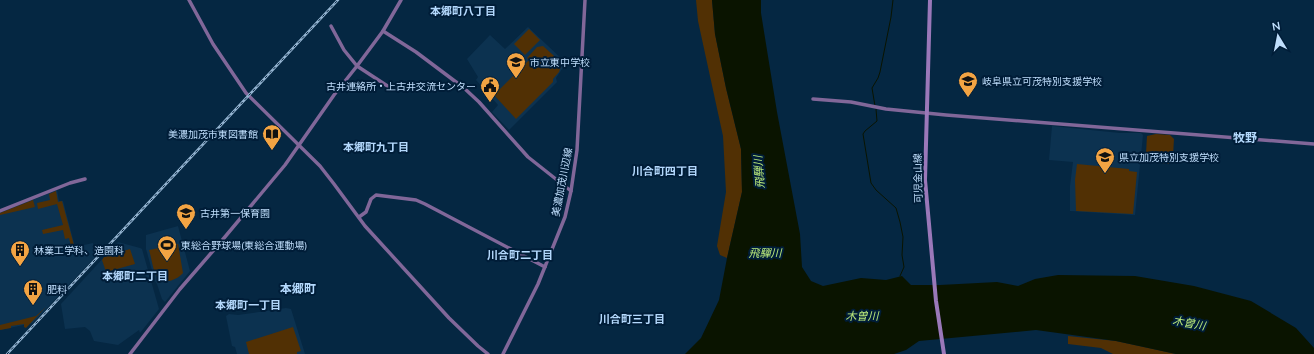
<svg xmlns="http://www.w3.org/2000/svg" width="1314" height="354" viewBox="0 0 1314 354" font-family="Mulish,'Noto Sans JP',sans-serif">
	<style>
		.built { fill: #0c3250 }
		.green { fill: #513004 }
		.water { fill: #0a1400 }
		.lines { fill: none; stroke-linecap: round; stroke-linejoin: round }
		.stream { stroke: #0a1400; stroke-width: 1 }
		.secondary { stroke: #816799; stroke-width: 3.5 }
		.primary { stroke: #9a78b9; stroke-width: 4 }
		.rail-casing { stroke: #95b5d2; stroke-width: 2.5 }
		.rail { stroke: #001d38; stroke-width: 1; stroke-dasharray: 3; stroke-linecap: butt }
		.labels { text-anchor: middle; dominant-baseline: central; stroke-width: 4; stroke-linejoin: round; paint-order: stroke }
		.poi-label { font-size: 10px; fill: #bfdefc; stroke: #001d38; text-anchor: start }
		.street-label { font-size: 10px; fill: #bfdefc; stroke: #001d38 }
		.neighbourhood-label { font-size: 11px; font-weight: bold; fill: #b4d9fd; stroke: #001d38 }
		.water-label { font-size: 11px; font-style: italic; fill: #bbea7a; stroke: #001d38 }
		.quarter-label { font-size: 12px; font-weight: bold; fill: #b4d9fd; stroke: #001d38 }
	</style>
	<rect width="100%" height="100%" fill="#052742"/>
	<g class="built">
		<path d="M528 27 566 63 556 78 557 82 509 130 492 112 498 105 476 80 478 77 467 59 490 35 505 49Z"/>
		<path d="M1052 126 1120 133H1141L1143 135 1135 215 1070 211V186L1073 162 1049 160Z"/>
		<path d="M57 190 59 201H63L75 247 93 243 96 256 33 323 0 330V213Z"/>
		<path d="M178 226 190 271 165 302 162 299 157 284 155 281 146 249V235Z"/>
		<path d="M118 242 140 248 142 249 159 309 140 333 139 330 118 345 94 341 90 331 85 327 65 329 61 304Z"/>
		<path d="M286 308 291 309 305 354H237L235 347 232 346 226 316 229 314 238 315Z"/>
	</g>
	<g class="green">
		<path d="M696 0H712L715 34 726 88 741 149 742 192 727 258 720 255 717 246 726 192 723 136 698 21Z"/>
		<path d="M529 29 540 40 525 55 514 44Z"/>
		<path d="M543 46 562 63 559 72 553 79V82L516 119 494 95 529 60 527 58 537 47Z"/>
		<path d="M1156 134 1170 135 1174 139 1173 156 1169 164 1154 162 1146 153 1147 136Z"/>
		<path d="M1077 164 1129 169V171L1137 172 1133 214 1076 211 1075 180Z"/>
		<path d="M56 191 58 202 62 201 74 245 71 246 69 238 65 239 63 230 43 234 42 230 63 225 57 204 38 209 37 203 50 200 49 194Z"/>
		<path d="M33 200 35 207 0 215V213Z"/>
		<path d="M178 244 183 273C177 280 163 286 156 275 153 270 151 256 149 250Z"/>
		<path d="M130 249 135 264 106 272 102 260 104 257Z"/>
		<path d="M46 307 26 328 24 327V324L11 326V328L0 330V325L36 316Z"/>
		<path d="M293 327 301 351 297 352V354H249L246 342Z"/>
		<path d="M1068 336 1116 341 1176 354H1113L1101 348 1068 344Z"/>
	</g>
	<path class="water" d="M712 0H761V13L777 112 800 234 802 267 811 281 823 286 861 278 886 280 902 276 911 285H940L997 282 1018 286 1035 279 1058 275 1135 276 1194 286 1251 301 1296 328 1314 348V354H1176L1116 341 1036 330 919 341 906 350 894 354H685L701 338 719 300 727 258 742 192 741 149 726 88 715 34Z"/>
	<g class="lines">
		<g class="stream">
			<path d="M875 106 872 88 878 78 880 72 891 17 893 0"/>
			<path d="M876 109 877 121 865 131 863 134 871 183 876 190 896 208 900 222 903 237 902 255 904 267 900 276"/>
		</g>
		<g class="secondary">
			<path d="M189 0 213 44 246 93 320 166 334 184 365 226 449 318 478 346 488 354"/>
			<path d="M331 26 344 50 357 66 389 87"/>
			<path d="M383 31 416 52 464 88 479 102 528 157 571 191"/>
			<path d="M813 99 851 102 886 109 946 115 1314 144"/>
			<path d="M0 211 70 183 85 179"/>
			<path d="M359 217 366 212 371 199 376 195 416 200 425 204 545 267"/>
			<path d="M130 354 180 289 219 244 285 165 334 95 357 66 383 31 401 0"/>
			<path d="M503 354 538 284 565 217 571 191 577 150 585 0"/>
		</g>
		<path class="primary" d="M930 0 925 180 936 301 944 354"/>
		<g class="rail-casing">
			<path id="rail" d="M7 354 338 0"/>
		</g>
		<use href="#rail" class="rail"/>
	</g>
	<defs>
		<g id="school-pin" transform="scale(1)"><path d="M0 17L-7.5 6A9.5 9.5 0 1 1 7.5 6Z" fill="#f3a443" stroke="#001d38"/><path d="M0-5L7-2L0 1L-7-2ZM-4 1L0 2.5L4 1V4Q0 6-4 4Z" fill="#111"/></g>
		<g id="civic-pin" transform="scale(1)"><path d="M0 17L-7.5 6A9.5 9.5 0 1 1 7.5 6Z" fill="#f3a443" stroke="#001d38"/><path d="M-.6-6.5H3V-4.5H.6V-3L4-1V1h2V6H-6V1h2V-1L-.6-3ZM-1.2 2.5V6h2.4V2.5Z" fill="#111"/></g>
		<g id="library-pin" transform="scale(1)"><path d="M0 17L-7.5 6A9.5 9.5 0 1 1 7.5 6Z" fill="#f3a443" stroke="#001d38"/><path d="M-6-4Q-3-5.5-.7-3.5V5Q-3 3-6 4ZM6-4Q3-5.5 .7-3.5V5Q3 3 6 4Z" fill="#111"/></g>
		<g id="stadium-pin" transform="scale(1)"><path d="M0 17L-7.5 6A9.5 9.5 0 1 1 7.5 6Z" fill="#f3a443" stroke="#001d38"/><path d="M0-5a6.5 5 0 1 0 0 10a6.5 5 0 1 0 0-10ZM-3.5-1.8h7v3.6h-7Z" fill="#111"/></g>
		<g id="building-pin" transform="scale(1)"><path d="M0 17L-7.5 6A9.5 9.5 0 1 1 7.5 6Z" fill="#f3a443" stroke="#001d38"/><path d="M-4-6H4V6H1V3H-1V6H-4ZM-2.5-4.3h1.7v1.8h-1.7ZM.8-4.3h1.7v1.8H.8ZM-2.5-1h1.7V.8h-1.7ZM.8-1h1.7V.8H.8Z" fill="#111"/></g>
	</defs>
	<g fill-rule="evenodd">
		<use href="#school-pin" x="516" y="62"/>
		<use href="#school-pin" x="968" y="81"/>
		<use href="#civic-pin" x="490" y="86"/>
		<use href="#library-pin" x="272" y="134"/>
		<use href="#school-pin" x="1105" y="157"/>
		<use href="#school-pin" x="186" y="213"/>
		<use href="#stadium-pin" x="167" y="245"/>
		<use href="#building-pin" x="20" y="250"/>
		<use href="#building-pin" x="33" y="289"/>
	</g>
	<g class="labels">
		<g class="poi-label">
			<text x="530" y="62">市立東中学校</text>
			<text x="982" y="81">岐阜県立可茂特別支援学校</text>
			<text x="476" y="86" text-anchor="end">古井連絡所・上古井交流センター</text>
			<text x="258" y="134" text-anchor="end">美濃加茂市東図書館</text>
			<text x="1119" y="157">県立加茂特別支援学校</text>
			<text x="200" y="213">古井第一保育園</text>
			<text x="181" y="245">東総合野球場(東総合運動場)</text>
			<text x="34" y="250">林業工学科、造園科</text>
			<text x="47" y="289">肥料</text>
		</g>
		<g class="street-label">
			<text transform="translate(918 178) rotate(-91)">可児金山線</text>
			<text transform="translate(562 182) rotate(-79)">美濃加茂川辺線</text>
		</g>
		<g class="neighbourhood-label">
			<text x="463" y="11">本郷町八丁目</text>
			<text x="376" y="147">本郷町九丁目</text>
			<text x="665" y="171">川合町四丁目</text>
			<text x="520" y="255">川合町二丁目</text>
			<text x="135" y="276">本郷町二丁目</text>
			<text x="248" y="305">本郷町一丁目</text>
			<text x="632" y="319">川合町三丁目</text>
		</g>
		<g class="water-label">
			<text transform="translate(759 172) rotate(-94)">飛騨川</text>
			<text x="765" y="253">飛驒川</text>
			<text x="862" y="316">木曽川</text>
			<text transform="translate(1189 323) rotate(10)">木曽川</text>
		</g>
		<g class="quarter-label">
			<text x="1245" y="137">牧野</text>
			<text x="298" y="288">本郷町</text>
		</g>
	</g>
	<g transform="translate(1278 36) rotate(350)" stroke="#001d38" stroke-width="3" paint-order="stroke">
	<path d="M0-3L7 15L0 10L-7 15Z" fill="#bfdefc"/>
	<text y="-6" font-size="11" font-weight="bold" text-anchor="middle" fill="#bfdefc">N</text>
	</g>
</svg>
